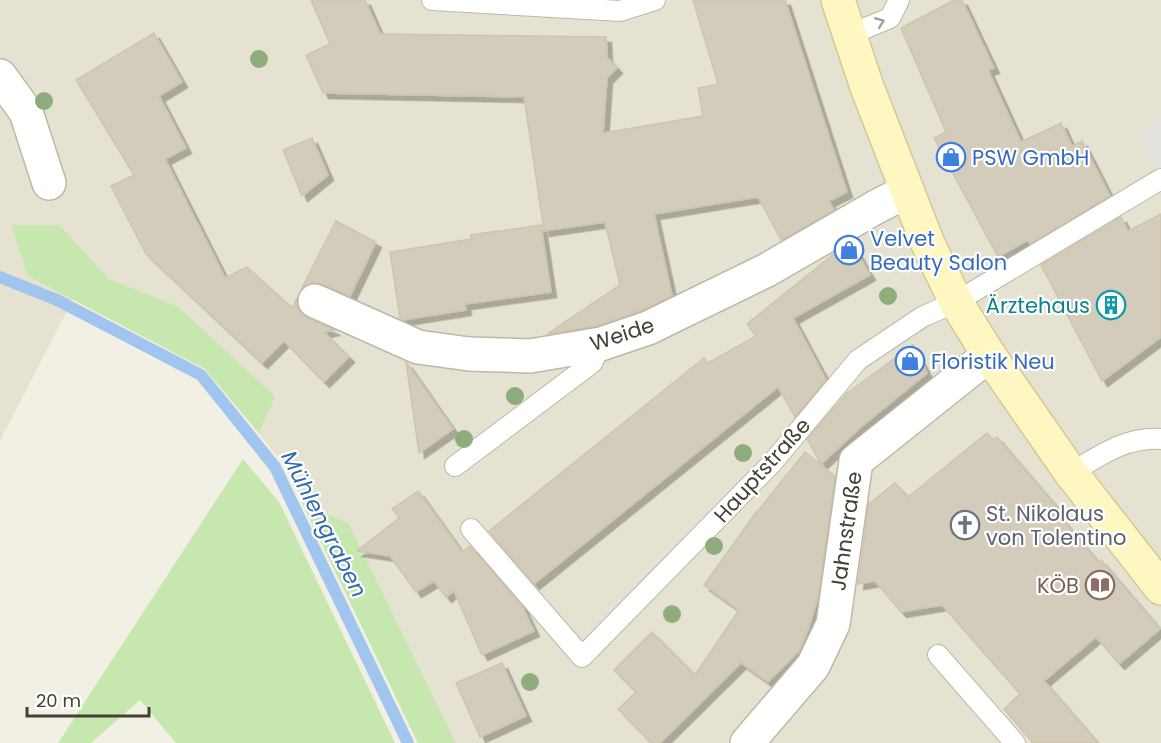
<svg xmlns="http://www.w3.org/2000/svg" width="1161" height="743" viewBox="0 0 1161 743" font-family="Poppins,sans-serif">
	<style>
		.residential { fill: #e6e2d2 }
		.green { fill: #c6e7ad }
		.parking { fill: #e3e1dd }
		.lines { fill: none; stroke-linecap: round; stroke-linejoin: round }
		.stream { stroke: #a0c6f0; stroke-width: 12 }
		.building { fill: #d4ccba; stroke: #cec5ad; stroke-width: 1.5; filter: url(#shadow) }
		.lane-casing { stroke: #bdb8a7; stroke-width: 22 }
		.street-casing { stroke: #bdb8a7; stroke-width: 36 }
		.secondary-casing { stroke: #d3c994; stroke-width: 36 }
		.lane { stroke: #fff; stroke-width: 20 }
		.street { stroke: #fff; stroke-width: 33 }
		.secondary { stroke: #fef7c2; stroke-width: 33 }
		.tree { fill: #8ead7d }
		.oneway { stroke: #a2a09a }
		.labels { text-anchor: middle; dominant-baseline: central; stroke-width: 4.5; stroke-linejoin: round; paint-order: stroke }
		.shop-label { font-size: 21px; fill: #366cbe; stroke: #fff; text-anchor: start }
		.culture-label { font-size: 21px; fill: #0d838f; stroke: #fff; text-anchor: end }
		.street-label { font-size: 21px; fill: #444034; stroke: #fff }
		.worship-label { font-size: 21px; fill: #5b616d; stroke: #fff; text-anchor: start }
		.education-label { font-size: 21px; fill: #785e54; stroke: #fff; text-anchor: end }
		.water-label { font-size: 22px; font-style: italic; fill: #2e6aaf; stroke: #fff }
	</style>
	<defs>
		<filter id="shadow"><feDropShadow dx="5.5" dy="5.5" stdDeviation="0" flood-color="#0004"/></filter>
	</defs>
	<rect width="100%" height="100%" fill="#f2f0e4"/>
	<path class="residential" d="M0 0H1161V743H418L284 464 205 369 73 299 0 441Z"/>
	<g class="green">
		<path d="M11 225H59L109 279 177 306 275 396 259 433 205 369 28 276Z"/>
		<path d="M243 459 279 502 395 743H176L140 700 91 743H58Z"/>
		<path d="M302 503 348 523 456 743H418Z"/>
	</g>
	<path class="parking" d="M1161 118V173L1136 130Z"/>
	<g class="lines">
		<path class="stream" d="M0 277 57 300 201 375 275 467 408 743"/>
	</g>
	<g class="building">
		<path d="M311 0H365L380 34 606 37 607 57 617 68 607 78 603 133 703 116 698 88 718 84 693 0H785L847 192 829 201 834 210 781 240 758 197 654 214 672 296 641 311 596 326 547 334 620 285 605 222 544 231 524 97 323 93 306 55 330 44Z"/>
		<path d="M954 0H962L994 68 988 70 1021 142 1061 123 1072 146 1082 141 1110 196 1030 244 1028 240 998 257 934 138 946 132 901 28Z"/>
		<path d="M154 33 182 82 159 96 186 148 165 159 225 278 247 267 292 308 297 298 296 304 300 312 307 318 334 330 324 332 349 357 324 382 284 341 262 363 146 254 111 186 134 175 76 80Z"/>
		<path d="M312 138 328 175 302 196 283 150Z"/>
		<path d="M1161 214V337L1102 381 1041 265 1121 217 1128 231Z"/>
		<path d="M336 221 376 242 350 296 322 284 312 282 302 288Z"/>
		<path d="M541 225 551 292 465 304 466 310 403 320 400 318 390 252 471 239V235Z"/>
		<path d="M852 243 870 275 793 318 826 380 795 417 778 387 534 584 489 531 704 358 708 363 756 336 747 324 836 252Z"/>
		<path d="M913 345 927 373 861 427 821 464 807 439 846 394Z"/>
		<path d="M406 362 453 429 419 453Z"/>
		<path d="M987 433 993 440 997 437 1056 506 1053 508 1098 562 1101 560 1160 629 1119 664 1096 637 1044 681 1098 743H1033L1004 709 1020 694 942 605 901 612 875 581 858 584 869 504 895 483 908 497Z"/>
		<path d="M805 452 835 476 818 597 809 627 799 651 768 682 741 663 660 743H651L618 709 636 692 614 670 652 632 695 675 739 610 704 585 757 511H758Z"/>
		<path d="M418 491 462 552 470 546 522 606 534 631 482 655 454 591 446 597 434 581 416 592 390 556 357 551 399 518 392 509Z"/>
		<path d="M502 663 526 716 480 737 456 683Z"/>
	</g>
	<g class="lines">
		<g class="lane-casing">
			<g id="lane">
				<path d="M432 0 620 11 655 0"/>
				<path d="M851 34 890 18 899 0"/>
				<path d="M455 466 592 363 601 344"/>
				<path d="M1071 473C1101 455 1125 437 1161 439"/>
				<path d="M471 529 582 657 772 463 858 360 922 317 956 302 1161 179"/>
				<path d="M938 655 1015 743"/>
			</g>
		</g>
		<g class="street-casing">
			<g id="street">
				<path d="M0 76 26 112 49 183"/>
				<path d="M315 301 418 347 469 354 530 356 601 344 648 328 767 270 876 207 907 191"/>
				<path d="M747 743 813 666 833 624 856 461 989 355"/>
			</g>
		</g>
		<g class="secondary-casing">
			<path id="secondary" d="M838 0 867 87 928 244 956 302 989 355 1071 473 1161 588"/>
		</g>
		<use href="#lane" class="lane"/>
		<use href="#street" class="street"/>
		<use href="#secondary" class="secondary"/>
	</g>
	<g class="tree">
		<circle cx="259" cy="59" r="9"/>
		<circle cx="44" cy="101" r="9"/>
		<circle cx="888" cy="296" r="9"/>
		<circle cx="515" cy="396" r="9"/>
		<circle cx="464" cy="439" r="9"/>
		<circle cx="743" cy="453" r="9"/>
		<circle cx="714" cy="546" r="9"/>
		<circle cx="672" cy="614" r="9"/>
		<circle cx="530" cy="682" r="9"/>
	</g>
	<defs><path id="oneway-chevron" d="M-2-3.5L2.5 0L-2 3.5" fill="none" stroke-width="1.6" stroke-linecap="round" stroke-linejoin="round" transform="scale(1.5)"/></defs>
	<use class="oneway" href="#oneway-chevron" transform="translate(880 22) rotate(-22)"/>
	<defs>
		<g id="shop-ring" transform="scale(1.5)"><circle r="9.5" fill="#fff" stroke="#3f7fe0" stroke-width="1.5"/><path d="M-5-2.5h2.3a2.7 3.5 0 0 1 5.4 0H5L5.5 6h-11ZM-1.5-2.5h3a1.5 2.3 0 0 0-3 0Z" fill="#3f7fe0"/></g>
		<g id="building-ring" transform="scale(1.5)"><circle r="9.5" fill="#fff" stroke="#0f9aa8" stroke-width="1.5"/><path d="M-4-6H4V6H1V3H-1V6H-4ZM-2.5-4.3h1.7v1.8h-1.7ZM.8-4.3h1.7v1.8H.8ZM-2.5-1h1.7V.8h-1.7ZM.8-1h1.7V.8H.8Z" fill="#0f9aa8"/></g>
		<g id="church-ring" transform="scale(1.5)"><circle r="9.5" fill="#fff" stroke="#6b7280" stroke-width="1.5"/><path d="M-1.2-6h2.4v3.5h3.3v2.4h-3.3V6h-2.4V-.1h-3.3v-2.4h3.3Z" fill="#6b7280"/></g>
		<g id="library-ring" transform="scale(1.5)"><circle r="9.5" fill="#fff" stroke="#8d6e63" stroke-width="1.5"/><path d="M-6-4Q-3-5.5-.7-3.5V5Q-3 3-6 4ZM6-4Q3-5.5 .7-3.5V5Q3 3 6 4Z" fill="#8d6e63"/></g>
	</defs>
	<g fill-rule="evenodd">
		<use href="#shop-ring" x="951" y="157"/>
		<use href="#shop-ring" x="849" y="250"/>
		<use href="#building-ring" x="1111" y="305"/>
		<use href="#shop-ring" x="910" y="361"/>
		<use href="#church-ring" x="965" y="525"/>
		<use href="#library-ring" x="1100" y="585"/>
	</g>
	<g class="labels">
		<g class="shop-label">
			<text x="972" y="157">PSW GmbH</text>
			<text x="870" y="238">Velvet<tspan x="870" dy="24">Beauty Salon</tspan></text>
			<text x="931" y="361">Floristik Neu</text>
		</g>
		<g class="culture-label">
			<text x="1090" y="305">Ärztehaus</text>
		</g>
		<g class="street-label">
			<text transform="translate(622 334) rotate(-18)">Weide</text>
			<text transform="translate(762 470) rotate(-48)">Hauptstraße</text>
			<text transform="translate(846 531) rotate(-82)">Jahnstraße</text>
		</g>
		<g class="worship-label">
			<text x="986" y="513">St. Nikolaus<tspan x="986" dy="24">von Tolentino</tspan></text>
		</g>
		<g class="education-label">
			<text x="1079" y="585">KÖB</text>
		</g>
		<g class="water-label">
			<text transform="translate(324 524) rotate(63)">Mühlengraben</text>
		</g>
	</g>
	<path d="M27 707v9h122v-9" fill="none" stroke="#444034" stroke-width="3"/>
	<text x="36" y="707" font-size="18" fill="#444034" stroke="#ffffff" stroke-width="4.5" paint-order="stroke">20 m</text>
</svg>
